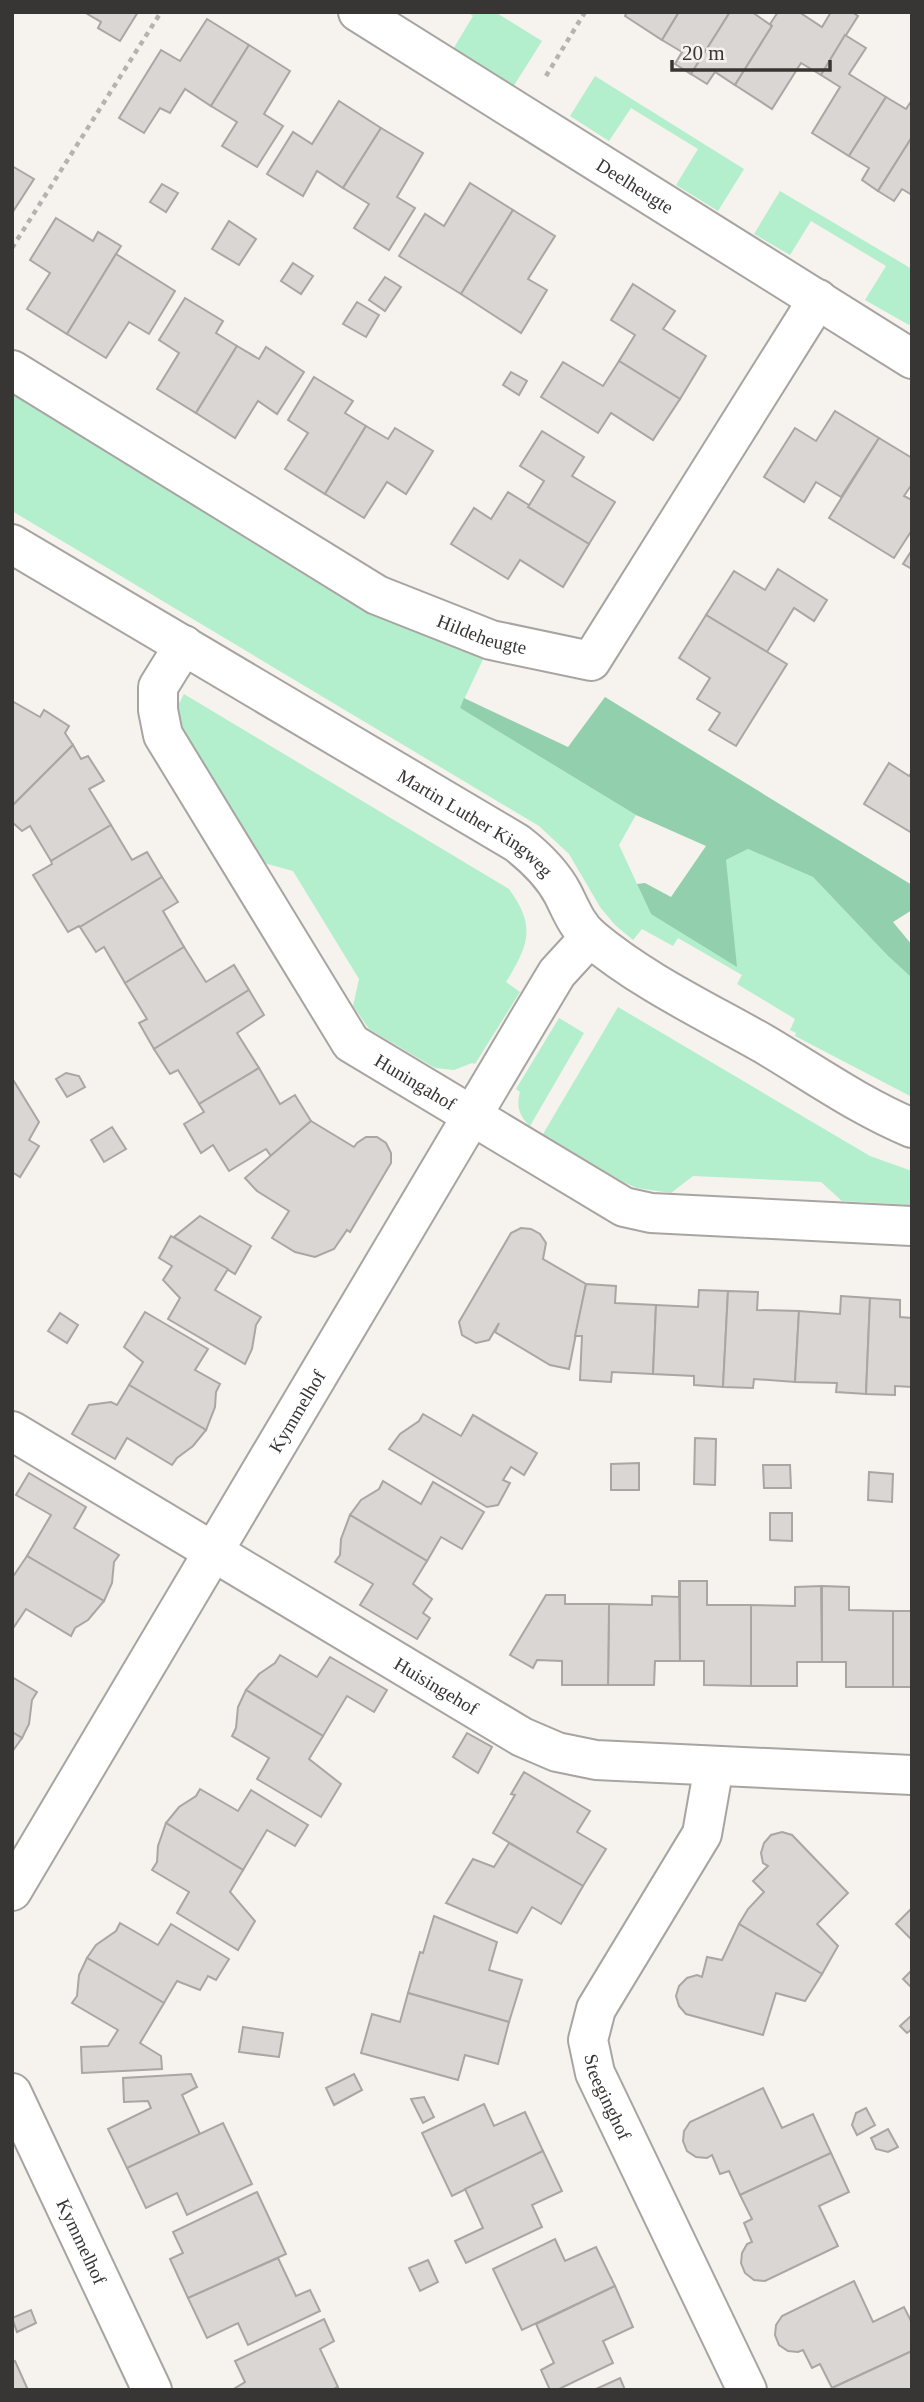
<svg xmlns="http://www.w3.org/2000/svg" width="924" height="2402" viewBox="0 0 924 2402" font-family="'Times New Roman',serif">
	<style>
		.green { fill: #b3efcd }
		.forest { fill: #92cfad }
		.building { fill: #dad6d3; stroke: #aaa6a3; stroke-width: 2 }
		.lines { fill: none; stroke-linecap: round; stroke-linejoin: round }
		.minor-casing { stroke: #a8a4a1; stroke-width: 42 }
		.tertiary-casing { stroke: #a8a4a1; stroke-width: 42 }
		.path { stroke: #b5b2af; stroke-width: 4.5; stroke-dasharray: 5 5; stroke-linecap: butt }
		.minor { stroke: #fff; stroke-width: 38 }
		.tertiary { stroke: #fff; stroke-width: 38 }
		.labels { text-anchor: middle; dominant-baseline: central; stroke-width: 5; stroke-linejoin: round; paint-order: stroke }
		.street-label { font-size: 19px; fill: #383635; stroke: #f6f2ee }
	</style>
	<rect width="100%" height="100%" fill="#f6f2ee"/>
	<g class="green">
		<path d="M467 12H495L542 41 513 87 452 51 473 16Z"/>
		<path d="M595 76 744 169 718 211 676 185 698 149 631 108 609 141 570 116Z"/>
		<path d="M780 191 912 269V320L909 325 865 300 886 266 811 221 790 255 754 234Z"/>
		<path d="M12 394 365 612 486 653 460 708 636 815 619 845 651 914 726 860 748 849 813 877 887 955 912 978V1097L795 1036 796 1033 790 1030 795 1019 737 984 742 975 678 938 673 946 642 929 633 940 615 925 600 907 569 854 539 826 12 511Z"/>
		<path d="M184 694 509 889C537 927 528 946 506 982L520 992 475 1064 472 1063 454 1070 435 1068 369 1029 353 1006 359 979 293 871 264 863 179 722 176 709Z"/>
		<path d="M618 1007 870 1156 912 1171V1205L842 1201 821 1182 693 1176 671 1193 637 1188 623 1182 543 1134Z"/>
		<path d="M559 1018 584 1033 530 1126C519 1116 516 1106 520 1092L516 1089Z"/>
	</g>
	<path class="forest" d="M605 697 912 885V910L893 922 912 945V978L887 955 813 877 748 849 726 860 737 967 651 914 637 884 645 883 671 897 706 846 636 815 460 708 464 698 568 747Z"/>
	<g class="building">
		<path d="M84 12H138L120 41 98 28 101 22Z"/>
		<path d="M627 12H679L662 40 625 16Z"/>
		<path d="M679 12H730L691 74 675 64 682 52 662 40Z"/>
		<path d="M730 12H752L772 26 735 85 715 72 707 84 691 74Z"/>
		<path d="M778 12H799L822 27 831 12H852L858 16 821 75 801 63 772 109 735 85 772 26 770 24Z"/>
		<path d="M207 19 249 45 211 106 185 89 170 113 160 108 144 133 119 118 161 50 180 61Z"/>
		<path d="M845 35 866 48 849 74 886 97 849 156 812 133 840 87 821 75Z"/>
		<path d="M249 45 290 71 264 114 283 126 257 167 222 146 237 122 211 106Z"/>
		<path d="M886 97 906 109 912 100V137L878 191 862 180 869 168 849 156Z"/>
		<path d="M339 101 381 128 343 188 317 171 303 196 267 174 293 132 312 144Z"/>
		<path d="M381 128 423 153 397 197 415 208 389 250 354 228 369 204 343 188Z"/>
		<path d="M912 137V195L902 189 894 201 878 191Z"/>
		<path d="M12 166 34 179 12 213Z"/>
		<path d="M470 183 513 210 461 294 399 256 425 214 444 226Z"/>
		<path d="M162 184 178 193 166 212 150 202Z"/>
		<path d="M513 210 555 236 528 279 547 290 521 333 461 294Z"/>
		<path d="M56 218 93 241 98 232 121 246 67 334 27 309 50 273 30 260Z"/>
		<path d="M229 221 256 239 239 265 212 249Z"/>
		<path d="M116 254 175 291 149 334 129 322 106 358 67 334Z"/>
		<path d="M293 263 313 276 301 294 281 281Z"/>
		<path d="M385 277 401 287 385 311 369 300Z"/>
		<path d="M633 284 675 311 663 329 706 356 680 399 619 361 635 335 611 320Z"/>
		<path d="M185 298 223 321 216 333 237 346 196 413 157 389 179 353 159 340Z"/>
		<path d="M357 302 379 315 366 337 343 324Z"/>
		<path d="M237 346 259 359 266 347 304 372 277 414 258 401 235 438 196 413Z"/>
		<path d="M619 361 680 399 653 440 611 413 598 433 541 397 563 362 603 386Z"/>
		<path d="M511 372 527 381 519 395 503 385Z"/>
		<path d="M314 377 353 401 345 413 366 426 325 494 285 469 308 433 288 420Z"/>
		<path d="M835 411 879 438 841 497 816 482 804 502 764 477 795 428 816 441Z"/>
		<path d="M366 426 388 439 395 428 433 451 406 494 387 482 364 518 325 494Z"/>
		<path d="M542 431 584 457 572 476 615 502 589 544 528 507 544 481 520 466Z"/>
		<path d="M879 438 912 458V484L904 496 912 500V530L894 558 829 518Z"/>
		<path d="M508 492 529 505 528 507 589 544 563 587 520 560 508 579 451 544 474 508 491 519Z"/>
		<path d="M912 550V569L903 564Z"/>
		<path d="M778 569 827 600 814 621 794 608 767 652 706 615 734 571 765 590Z"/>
		<path d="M706 615 787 664 736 746 709 730 720 713 697 699 710 678 679 658Z"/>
		<path d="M12 701 40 717 44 710 69 726 65 733 73 745 12 806Z"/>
		<path d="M73 745 81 759 88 756 104 781 89 789 111 825 51 861 30 826 22 831 12 822V806Z"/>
		<path d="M889 763 909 776 912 772V833L864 804Z"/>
		<path d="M111 825 132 860 147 852 162 877 80 927 79 926 68 932 33 875 52 864 51 861Z"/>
		<path d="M162 877 178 902 163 911 184 947 125 983 104 947 96 952 80 927Z"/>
		<path d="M184 947 206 982 234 965 249 990 154 1049 139 1023 147 1019 125 983Z"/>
		<path d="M249 990 264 1015 237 1033 259 1068 199 1104 178 1070 170 1074 154 1049Z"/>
		<path d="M259 1068 280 1104 295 1095 311 1121 271 1156 266 1149 229 1171 213 1145 201 1153 184 1124 204 1112 199 1104Z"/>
		<path d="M66 1073 79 1076 85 1087 67 1097 56 1079Z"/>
		<path d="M12 1078 39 1122 29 1140 39 1146 20 1177 12 1172Z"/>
		<path d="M311 1121 354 1147 357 1143 366 1137H377L386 1143 391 1153V1163L350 1232 347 1230 334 1249 315 1257 295 1252 272 1238 289 1211 257 1191 245 1178Z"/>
		<path d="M112 1127 126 1149 104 1162 91 1140Z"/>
		<path d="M200 1216 251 1246 235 1274 174 1237Z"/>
		<path d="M521 1228 531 1229 540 1234 546 1243 543 1259 586 1284 569 1369 550 1365 495 1332 499 1323 489 1340 476 1343 462 1335 459 1322 511 1233Z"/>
		<path d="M171 1236 228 1269 215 1290 261 1317 256 1325 252 1349 245 1364 168 1319 180 1298 163 1280 172 1266 159 1258Z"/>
		<path d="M586 1284 616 1286 615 1303 656 1305 653 1374 612 1372 611 1382 580 1380 582 1336H575Z"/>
		<path d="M699 1290 728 1291 723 1387 694 1385V1376L653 1374 656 1305 698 1307Z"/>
		<path d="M728 1291 758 1292 757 1310 799 1311 795 1382 754 1379 753 1388 723 1387Z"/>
		<path d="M841 1296 870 1298 866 1394 836 1392 837 1383 795 1382 799 1311 840 1314Z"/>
		<path d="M870 1298 900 1300V1317L912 1318V1387L895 1386V1395L866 1394Z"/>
		<path d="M145 1312 208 1349 195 1370 220 1384 216 1392 215 1407 206 1430 129 1385 143 1362 124 1347Z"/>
		<path d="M60 1313 78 1325 67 1343 48 1331Z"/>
		<path d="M129 1385 206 1430 193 1446 177 1458 172 1465 127 1438 115 1459 72 1434 89 1405 111 1402 117 1405Z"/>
		<path d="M423 1414 461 1436 473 1415 537 1453 524 1475 511 1467 503 1480 510 1483 498 1505 487 1507 389 1449 400 1434 419 1421Z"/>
		<path d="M695 1438 716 1439 715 1485 694 1484Z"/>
		<path d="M639 1463V1490H611V1464Z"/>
		<path d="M763 1465H790L791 1488H764Z"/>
		<path d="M869 1472 893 1474 892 1502 868 1500Z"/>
		<path d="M29 1473 86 1507 74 1528 119 1555 114 1562 112 1583 104 1601 27 1556 51 1515 16 1495Z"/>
		<path d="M383 1481 421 1504 433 1482 484 1512 462 1549 441 1537 427 1561 350 1515 361 1500 379 1489Z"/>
		<path d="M770 1513H792V1541L770 1540Z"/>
		<path d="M350 1515 427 1561 413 1584 432 1599 423 1613 430 1618 417 1639 360 1605 373 1584 335 1562 340 1555 341 1539Z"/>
		<path d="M27 1556 104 1601 88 1620 75 1628 71 1636 26 1609 12 1630V1578Z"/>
		<path d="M679 1580 680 1661H655L654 1685H608L609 1604 652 1605V1596L679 1597Z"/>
		<path d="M680 1581H707V1605H751V1686L704 1685V1661H680Z"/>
		<path d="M821 1586 822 1662H797V1686H751V1605L795 1606V1587Z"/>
		<path d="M822 1586 849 1587V1610L893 1611V1687H846V1662H822Z"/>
		<path d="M546 1595H565V1604H609L608 1685H562V1661L537 1660 533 1668 510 1655Z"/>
		<rect x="893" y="1611" width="19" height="76"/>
		<path d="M280 1655 317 1677 330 1657 387 1690 374 1712 347 1696 323 1736 246 1690 259 1674 275 1663Z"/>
		<path d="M12 1677 37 1692 32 1700 29 1724 22 1738 12 1732Z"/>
		<path d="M246 1690 323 1736 309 1759 341 1784 321 1817 257 1779 269 1758 232 1736 236 1728 238 1707Z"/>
		<path d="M12 1732 22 1738 12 1752Z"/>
		<path d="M467 1733 492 1747 478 1773 453 1757Z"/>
		<path d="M524 1772 590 1811 577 1832 606 1849 583 1886 493 1833 515 1795 511 1794Z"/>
		<path d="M200 1789 238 1811 251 1790 308 1825 295 1846 267 1830 243 1870 166 1823 179 1807 196 1796Z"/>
		<path d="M166 1823 243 1870 230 1892 255 1921 238 1950 177 1913 189 1892 152 1870 157 1862 158 1846Z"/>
		<path d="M782 1832 792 1835 848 1893 817 1924 838 1946 822 1974 739 1924 748 1909 764 1892 753 1881 768 1866 763 1863 761 1853 764 1843 771 1835Z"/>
		<path d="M509 1843 583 1886 561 1924 532 1907 517 1933 446 1903 473 1859 494 1867Z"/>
		<path d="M912 1908V1940L896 1924Z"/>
		<path d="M434 1916 497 1942 489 1970 522 1980 509 2022 408 1993 420 1952 423 1953Z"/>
		<path d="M120 1923 158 1945 171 1924 229 1959 216 1980 208 1976 200 1990 177 1981 164 2003 87 1958 96 1945 116 1931Z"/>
		<path d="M739 1924 822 1974 805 2001 776 1993 763 2035 686 2014 679 2006 676 1996 679 1986 687 1978 697 1975 702 1977 707 1957 722 1960Z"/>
		<path d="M87 1958 164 2003 140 2043 161 2056 162 2069 82 2073 81 2047 108 2046 118 2030 72 2003 77 1996 79 1975Z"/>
		<path d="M912 1970V1988L903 1979Z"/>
		<path d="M408 1993 509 2022 498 2064 465 2055 458 2080 361 2053 372 2014 400 2022Z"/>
		<path d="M912 2015V2029L907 2033 900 2026Z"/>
		<path d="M243 2027 283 2033 279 2057 239 2052Z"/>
		<path d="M191 2074 197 2087 182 2095 200 2134 127 2168 108 2129 151 2108 148 2101 124 2102 123 2078Z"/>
		<path d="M354 2074 362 2090 334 2105 326 2088Z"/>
		<path d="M763 2088 782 2128 813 2114 831 2153 740 2195 729 2171 720 2174 712 2155 707 2158 696 2157 687 2151 683 2141 684 2131 690 2122Z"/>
		<path d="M424 2097 434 2117 423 2123 411 2099Z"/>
		<path d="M484 2104 494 2126 525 2112 543 2151 452 2196 422 2133Z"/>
		<path d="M866 2108 875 2125 857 2135 852 2125 856 2113Z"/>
		<path d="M223 2123 252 2184 187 2215 177 2193 146 2208 127 2168Z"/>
		<path d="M888 2129 898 2147 888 2152 876 2149 871 2138Z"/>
		<path d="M543 2151 562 2191 532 2205 542 2227 466 2263 455 2241 483 2228 465 2189Z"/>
		<path d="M831 2153 849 2192 819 2206 838 2246 765 2281 754 2280 745 2273 741 2263 742 2253 747 2244 752 2242 744 2223 752 2219 740 2195Z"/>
		<path d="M257 2192 286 2254 188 2298 170 2259 183 2253 173 2232Z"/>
		<path d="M555 2239 565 2261 596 2247 615 2286 522 2330 493 2269Z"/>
		<path d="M278 2258 296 2296 310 2290 320 2311 248 2345 238 2323 207 2338 188 2298Z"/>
		<path d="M428 2260 438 2282 420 2291 409 2268Z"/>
		<path d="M854 2281 873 2322 904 2307 912 2323V2351L832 2388 820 2364 812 2368 803 2350 798 2352 788 2351 779 2345 775 2335 776 2325 782 2316Z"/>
		<path d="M615 2286 633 2327 603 2341 613 2363 557 2390H550L541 2370 554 2363 536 2324Z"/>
		<path d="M31 2310 36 2323 17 2332 12 2318Z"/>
		<path d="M324 2319 334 2341 320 2349 338 2387 332 2390H232L245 2382 235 2361Z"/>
		<path d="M912 2351V2390H832V2388Z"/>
		<path d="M15 2361 28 2390H12V2362Z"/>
		<path d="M620 2378 625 2390H594Z"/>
	</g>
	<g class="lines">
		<g class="minor-casing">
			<g id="minor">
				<path id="s1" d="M358 12 912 359"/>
				<path id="s2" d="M12 370 377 595 491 640 591 661 818 299"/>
				<path id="s3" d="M184 645 158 687V710L163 735 351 1043 624 1207 651 1213 912 1226"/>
				<path id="s4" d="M12 1431 522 1737 557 1752 596 1760 912 1775"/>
				<path id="s5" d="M714 1766 702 1834 596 2009 588 2040 595 2073 747 2390"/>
				<path id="s6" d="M12 1891 527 1023 557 973 590 937"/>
				<path id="s7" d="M12 2093 152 2390"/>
			</g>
		</g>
		<g class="tertiary-casing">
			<g id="tertiary">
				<path id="s8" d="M12 544 517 843C535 857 552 873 563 894 571 910 577 926 591 938 642 981 706 1011 764 1044 813 1073 859 1106 912 1128"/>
			</g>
		</g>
		<g class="path">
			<path d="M546 76 585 12"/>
			<path d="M12 248 161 12"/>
		</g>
		<use href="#minor" class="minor"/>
		<use href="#tertiary" class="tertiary"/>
	</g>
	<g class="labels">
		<g class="street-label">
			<text stroke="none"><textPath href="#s1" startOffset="327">Deelheugte</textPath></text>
			<text stroke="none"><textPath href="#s2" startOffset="541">Hildeheugte</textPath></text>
			<text stroke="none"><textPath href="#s8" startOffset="541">Martin Luther Kingweg</textPath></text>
			<text stroke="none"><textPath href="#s3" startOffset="534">Huningahof</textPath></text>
			<text stroke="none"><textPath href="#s6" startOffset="558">Kymmelhof</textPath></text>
			<text stroke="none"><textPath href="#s4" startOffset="495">Huisingehof</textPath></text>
			<text stroke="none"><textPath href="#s5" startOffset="366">Steeginghof</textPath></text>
			<text stroke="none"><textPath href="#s7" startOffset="164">Kymmelhof</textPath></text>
		</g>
	</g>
	<rect width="924" height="2402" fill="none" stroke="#383635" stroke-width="28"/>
	<path d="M672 60v10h158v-10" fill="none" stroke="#383635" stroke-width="3.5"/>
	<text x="682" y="60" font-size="21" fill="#383635" stroke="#f6f2ee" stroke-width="5" paint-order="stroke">20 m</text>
</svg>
